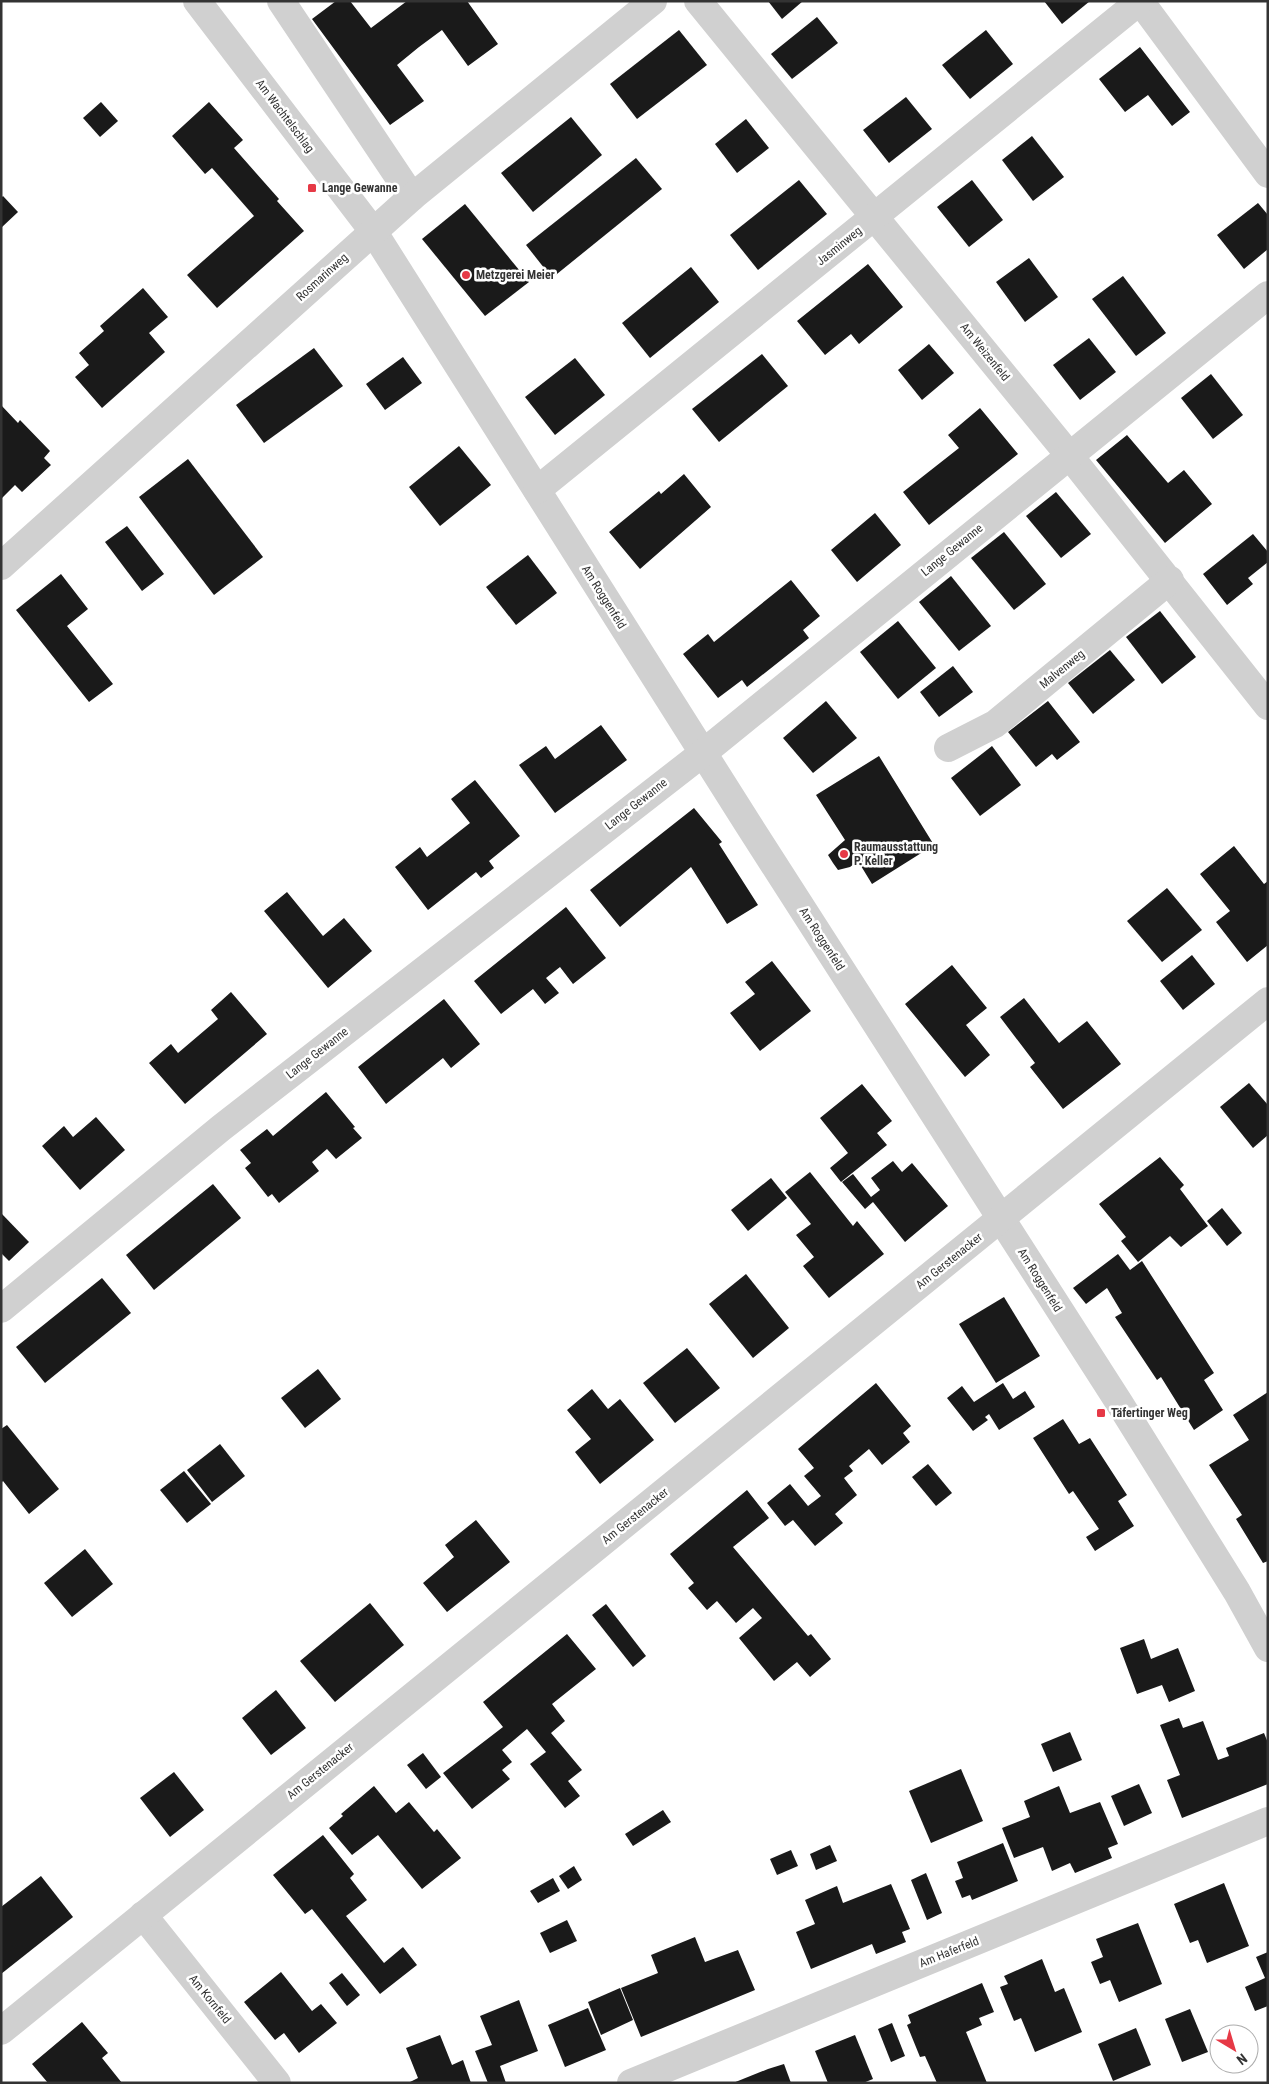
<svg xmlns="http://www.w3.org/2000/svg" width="1269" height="2084" viewBox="0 0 1269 2084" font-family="'Roboto Condensed',sans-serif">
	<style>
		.building { fill: #1a1a1a }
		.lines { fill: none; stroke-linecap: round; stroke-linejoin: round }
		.minor { stroke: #d0d0d0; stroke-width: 28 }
		.poi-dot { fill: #e63946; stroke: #fff; stroke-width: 2 }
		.labels { text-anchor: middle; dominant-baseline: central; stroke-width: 5; stroke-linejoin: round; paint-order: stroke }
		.street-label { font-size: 12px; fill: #333; stroke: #fff }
		.poi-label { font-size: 12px; font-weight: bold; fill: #333; stroke: #fff; text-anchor: start }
	</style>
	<rect width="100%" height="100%" fill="#fff"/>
	<g class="building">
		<path d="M336 1H350L371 28 407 1H467L498 44 468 66 442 30 419 47 397 65 424 101 390 125 312 19Z"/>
		<path d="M768 1H803L782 19Z"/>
		<path d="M1044 1H1090L1062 24Z"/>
		<path d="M817 17 838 43 792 79 771 54Z"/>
		<path d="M679 30 707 65 637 119 610 84Z"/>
		<path d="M986 30 1013 64 970 99 942 65Z"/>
		<path d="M1140 47 1190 112 1172 126 1148 95 1125 112 1099 79Z"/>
		<path d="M906 97 932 129 889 163 863 130Z"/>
		<path d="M101 102 118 121 100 137 83 118Z"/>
		<path d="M209 102 243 140 234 148 279 199 277 201 304 231 217 308 187 275 254 216 212 168 205 174 172 136Z"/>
		<path d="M571 117 602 155 533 212 501 173Z"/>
		<path d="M746 119 769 148 737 173 715 144Z"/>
		<path d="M1032 136 1064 177 1033 201 1002 160Z"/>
		<path d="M636 158 662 189 552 278 526 245Z"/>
		<path d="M799 180 827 214 758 270 730 235Z"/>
		<path d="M972 180 1003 220 969 247 937 207Z"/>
		<path d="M3 196 18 212 1 228V198Z"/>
		<path d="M1258 203 1268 215V249L1244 269 1217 235Z"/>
		<path d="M465 204 529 282 485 316 422 239Z"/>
		<path d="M1029 258 1058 297 1025 322 996 282Z"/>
		<path d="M868 264 903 307 859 344 851 334 825 355 797 321Z"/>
		<path d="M691 267 719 302 650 358 622 323Z"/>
		<path d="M1123 276 1166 333 1136 356 1092 299Z"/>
		<path d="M143 288 168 317 149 333 165 352 102 408 75 377 89 365 79 353 104 331 100 326Z"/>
		<path d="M1089 338 1116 372 1080 400 1053 365Z"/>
		<path d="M929 344 954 373 922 400 898 370Z"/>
		<path d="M314 348 343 386 264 443 236 405Z"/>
		<path d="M762 354 788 386 719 442 692 409Z"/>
		<path d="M403 357 422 383 385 410 366 384Z"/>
		<path d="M575 358 605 395 555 435 525 397Z"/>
		<path d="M1211 374 1243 415 1213 439 1181 398Z"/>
		<path d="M1 405 18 423 20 420 50 451 44 458 51 465 22 492 15 485 1 499Z"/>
		<path d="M980 408 1018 454 929 525 903 492 959 448 948 435Z"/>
		<path d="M1127 435 1168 483 1184 470 1212 504 1165 543 1096 460Z"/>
		<path d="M459 446 491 485 440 526 409 487Z"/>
		<path d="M188 459 263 557 214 595 139 497Z"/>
		<path d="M684 474 711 507 640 569 609 532 659 491 661 494Z"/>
		<path d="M1056 492 1091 534 1061 558 1026 516Z"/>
		<path d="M875 513 901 545 857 582 831 550Z"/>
		<path d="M127 526 164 574 142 591 105 542Z"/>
		<path d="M1004 532 1046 584 1014 610 971 558Z"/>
		<path d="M1253 534 1268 552V562L1248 578 1253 584 1227 605 1203 574Z"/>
		<path d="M528 555 557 593 516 625 486 587Z"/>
		<path d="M61 574 88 609 67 626 113 684 89 702 16 610Z"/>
		<path d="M951 576 991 626 959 651 919 602Z"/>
		<path d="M791 580 820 616 803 630 809 638 747 687 742 680 718 698 683 654 708 634 714 642Z"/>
		<path d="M1160 611 1196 657 1162 684 1126 637Z"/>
		<path d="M898 621 936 668 898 699 860 652Z"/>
		<path d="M1110 650 1135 680 1093 714 1068 683Z"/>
		<path d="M953 666 973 692 939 717 920 692Z"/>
		<path d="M826 701 857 738 813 773 783 738Z"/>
		<path d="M1048 701 1080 742 1057 760 1052 754 1036 767 1008 732Z"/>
		<path d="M601 725 627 760 555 813 519 765 546 746 555 759Z"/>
		<path d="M992 746 1021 785 980 816 951 778Z"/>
		<path d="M879 756 934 845 872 884 858 861 850 867 838 870 833 863 828 855 845 840 816 795Z"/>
		<path d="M475 780 520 836 489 861 494 868 481 878 476 872 428 910 395 867 420 847 427 857 470 823 451 799Z"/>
		<path d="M694 808 722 842 719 844 758 905 727 924 691 867 620 927 590 890Z"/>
		<path d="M1234 846 1264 884 1268 881V945L1247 962 1216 922 1230 911 1200 874Z"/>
		<path d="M1167 888 1202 930 1162 962 1127 921Z"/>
		<path d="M287 892 323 936 344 918 372 951 328 988 264 911Z"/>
		<path d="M566 907 606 958 573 984 560 967 546 978 559 993 545 1004 533 989 501 1014 474 981Z"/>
		<path d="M1192 955 1215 984 1183 1010 1160 981Z"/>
		<path d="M772 961 811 1011 760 1051 730 1013 755 994 745 982Z"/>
		<path d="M952 965 987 1008 966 1025 990 1055 965 1077 905 1004Z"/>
		<path d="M231 992 267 1034 185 1104 149 1063 171 1044 178 1053 218 1019 211 1010Z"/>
		<path d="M1024 998 1059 1043 1087 1021 1121 1064 1063 1109 1030 1067 1035 1063 1000 1017Z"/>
		<path d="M444 999 480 1044 451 1068 443 1058 386 1104 358 1067Z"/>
		<path d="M1249 1083 1268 1105V1135L1253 1148 1220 1107Z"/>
		<path d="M862 1084 892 1121 877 1133 887 1145 841 1182 830 1168 848 1153 820 1118Z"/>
		<path d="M326 1092 355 1127 353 1128 362 1138 336 1159 327 1149 312 1162 319 1171 279 1203 272 1194 268 1197 245 1168 251 1163 240 1150 267 1129 273 1136Z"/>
		<path d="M96 1117 125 1150 80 1190 42 1146 64 1126 73 1137Z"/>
		<path d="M1160 1157 1184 1185 1180 1189 1208 1226 1181 1247 1170 1236 1138 1262 1121 1241 1126 1237 1099 1204Z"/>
		<path d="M893 1161 902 1172 912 1163 948 1206 905 1242 873 1202 865 1209 842 1182 853 1174 871 1197 880 1190 871 1178Z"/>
		<path d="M810 1172 853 1226 857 1221 884 1254 829 1298 803 1266 814 1257 796 1235 811 1224 785 1192Z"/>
		<path d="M771 1178 787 1198 748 1231 731 1210Z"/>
		<path d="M213 1184 241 1218 154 1290 126 1255Z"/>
		<path d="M1222 1208 1242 1233 1227 1246 1207 1221Z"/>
		<path d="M1 1213 29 1242 9 1261 1 1253Z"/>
		<path d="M1118 1254 1130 1270 1142 1261 1214 1373 1204 1380 1223 1410 1194 1430 1161 1377 1157 1380 1115 1317 1122 1313 1107 1288 1086 1304 1073 1288Z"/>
		<path d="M746 1274 789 1328 753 1358 709 1304Z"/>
		<path d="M102 1278 131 1313 45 1383 16 1347Z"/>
		<path d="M1004 1297 1040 1356 996 1383 959 1324Z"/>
		<path d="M687 1348 720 1388 675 1423 643 1383Z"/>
		<path d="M318 1369 341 1399 305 1428 281 1398Z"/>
		<path d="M876 1383 911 1426 903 1433 910 1442 882 1465 869 1449 849 1466 853 1471 844 1478 857 1495 835 1514 843 1523 815 1546 793 1520 785 1526 767 1503 790 1484 808 1506 821 1496 804 1476 814 1468 798 1449Z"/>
		<path d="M1003 1383 1013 1399 1025 1391 1035 1407 999 1430 989 1414 985 1417 988 1420 973 1431 947 1398 962 1386 974 1402Z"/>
		<path d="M592 1389 608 1409 620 1399 654 1440 600 1484 575 1452 591 1439 567 1410Z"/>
		<path d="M1268 1392V1561L1263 1563 1236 1519 1242 1515 1209 1465 1249 1440 1233 1415Z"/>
		<path d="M1063 1419 1079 1444 1090 1438 1127 1495 1118 1501 1134 1526 1095 1551 1086 1537 1099 1529 1073 1491 1069 1494 1033 1438Z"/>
		<path d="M7 1425 59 1489 29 1514 3 1481 1 1483V1429Z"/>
		<path d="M220 1444 245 1476 212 1502 187 1470Z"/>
		<path d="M928 1464 952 1493 936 1506 912 1477Z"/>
		<path d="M184 1471 211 1504 187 1523 160 1490Z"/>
		<path d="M747 1490 769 1518 733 1547 808 1636 811 1634 831 1659 810 1677 797 1662 774 1681 739 1638 762 1618 753 1608 736 1623 717 1601 707 1610 688 1588 694 1583 670 1554Z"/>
		<path d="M476 1520 510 1562 447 1612 423 1583 454 1557 445 1545Z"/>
		<path d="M85 1549 113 1584 72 1617 44 1583Z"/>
		<path d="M370 1603 404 1645 335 1702 300 1661Z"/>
		<path d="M606 1604 646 1656 633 1667 592 1615Z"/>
		<path d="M567 1634 596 1669 552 1704 565 1721 551 1733 582 1770 568 1781 580 1796 565 1808 530 1764 546 1752 527 1729 502 1750 512 1762 502 1770 510 1779 472 1809 443 1773 503 1727 483 1702Z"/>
		<path d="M1144 1639 1151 1659 1178 1648 1195 1691 1169 1702 1162 1685 1137 1694 1120 1648Z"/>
		<path d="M276 1690 306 1728 271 1755 242 1718Z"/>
		<path d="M1179 1718 1183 1728 1203 1721 1218 1760 1229 1756 1226 1748 1264 1733 1268 1743V1784L1182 1818 1167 1780 1180 1775 1160 1725Z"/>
		<path d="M1070 1732 1082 1760 1053 1772 1041 1744Z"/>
		<path d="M423 1753 441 1777 426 1789 407 1765Z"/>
		<path d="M961 1769 983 1821 931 1843 909 1791Z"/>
		<path d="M174 1772 204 1810 170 1837 140 1798Z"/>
		<path d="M1139 1784 1152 1813 1124 1826 1111 1796Z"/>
		<path d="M374 1786 396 1813 409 1802 434 1832 437 1829 461 1858 422 1889 378 1835 352 1855 329 1828 343 1816 341 1814Z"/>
		<path d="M1059 1786 1070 1813 1100 1802 1118 1844 1108 1848 1112 1858 1075 1873 1070 1863 1052 1871 1043 1847 1014 1858 1002 1828 1030 1817 1024 1801Z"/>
		<path d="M663 1810 671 1822 633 1846 625 1834Z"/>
		<path d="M323 1835 354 1874 350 1878 367 1900 346 1916 384 1963 403 1947 417 1965 380 1994 312 1909 305 1914 273 1875Z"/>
		<path d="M1003 1843 1018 1881 972 1900 970 1895 962 1898 955 1881 963 1878 957 1862Z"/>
		<path d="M830 1845 837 1861 816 1870 810 1854Z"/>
		<path d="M791 1850 798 1866 777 1875 770 1859Z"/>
		<path d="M574 1866 582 1880 568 1889 559 1876Z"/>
		<path d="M926 1873 942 1913 927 1920 911 1880Z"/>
		<path d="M41 1876 73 1917 1 1974V1907Z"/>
		<path d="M553 1878 560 1891 538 1903 530 1891Z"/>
		<path d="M1224 1883 1249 1946 1207 1963 1198 1940 1190 1943 1174 1904Z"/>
		<path d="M891 1884 910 1929 902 1932 906 1942 876 1954 872 1944 811 1969 796 1932 815 1924 805 1900 837 1886 843 1903Z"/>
		<path d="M567 1920 577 1941 550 1953 540 1933Z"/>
		<path d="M1138 1923 1162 1984 1119 2002 1110 1980 1100 1984 1091 1962 1103 1957 1096 1939Z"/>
		<path d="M695 1937 705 1962 738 1950 755 1990 641 2037 621 1988 658 1973 651 1955Z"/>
		<path d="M1268 1952V2006L1255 2011 1245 1987 1265 1978 1256 1957Z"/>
		<path d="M1042 1959 1055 1992 1064 1988 1082 2032 1035 2052 1021 2018 1014 2021 1000 1987 1008 1984 1004 1976Z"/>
		<path d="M281 1972 312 2011 321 2004 337 2023 299 2053 284 2033 275 2040 244 2002Z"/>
		<path d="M342 1973 360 1995 347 2006 329 1983Z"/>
		<path d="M982 1983 994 2012 979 2018 982 2025 966 2032 987 2083H937L925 2056 920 2057 907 2025 911 2023 908 2015Z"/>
		<path d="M620 1988 633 2020 601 2035 588 2002Z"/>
		<path d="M519 2000 538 2051 500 2066 506 2083H488L475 2051 492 2045 480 2016Z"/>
		<path d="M588 2008 606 2050 565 2067 548 2025Z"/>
		<path d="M1190 2009 1208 2052 1182 2062 1165 2019Z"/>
		<path d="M82 2022 108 2053 102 2058 122 2083H48L32 2064Z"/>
		<path d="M892 2023 905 2056 891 2062 878 2029Z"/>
		<path d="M1136 2028 1151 2065 1113 2081 1098 2044Z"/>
		<path d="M440 2035 452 2065 463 2060 471 2083H408L418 2078 406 2048Z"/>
		<path d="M855 2035 873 2079 863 2083H828L815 2051Z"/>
		<path d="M784 2064 791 2083H733L768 2069Z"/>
	</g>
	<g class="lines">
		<g class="minor">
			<path d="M197 1 373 231 748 824 1120 1404 1237 1592 1268 1648"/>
			<path d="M281 1 412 197"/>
			<path d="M698 1 1069 455 1268 706"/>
			<path d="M1140 1 1268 174"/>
			<path d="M537 490 1140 1"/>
			<path d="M1 566 412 197 653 1"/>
			<path d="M948 748 995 724 1170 580"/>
			<path d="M1 1309 221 1128 703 753 1268 295"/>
			<path d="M143 1915 277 2083"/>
			<path d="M1 2031 1268 1001"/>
			<path d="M631 2083 1268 1821"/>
		</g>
	</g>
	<g class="poi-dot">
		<rect x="307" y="183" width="10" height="10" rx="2.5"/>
		<circle cx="466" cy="275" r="5"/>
		<circle cx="844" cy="854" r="5"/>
		<rect x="1096" y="1408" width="10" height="10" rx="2.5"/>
	</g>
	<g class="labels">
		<g class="street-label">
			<text transform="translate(285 116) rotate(53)">Am Wachtelschlag</text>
			<text transform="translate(839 246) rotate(-39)">Jasminweg</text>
			<text transform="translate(322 277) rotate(-42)">Rosmarinweg</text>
			<text transform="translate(985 352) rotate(51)">Am Weizenfeld</text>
			<text transform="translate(952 550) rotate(-39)">Lange Gewanne</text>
			<text transform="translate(604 597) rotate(58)">Am Roggenfeld</text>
			<text transform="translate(1062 669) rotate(-39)">Malvenweg</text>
			<text transform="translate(636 804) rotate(-38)">Lange Gewanne</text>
			<text transform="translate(822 939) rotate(57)">Am Roggenfeld</text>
			<text transform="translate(317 1053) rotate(-38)">Lange Gewanne</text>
			<text transform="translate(949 1261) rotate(-39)">Am Gerstenacker</text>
			<text transform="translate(1040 1280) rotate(58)">Am Roggenfeld</text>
			<text transform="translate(635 1516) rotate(-39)">Am Gerstenacker</text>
			<text transform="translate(320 1771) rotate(-39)">Am Gerstenacker</text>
			<text transform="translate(949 1952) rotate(-22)">Am Haferfeld</text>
			<text transform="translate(210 1999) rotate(51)">Am Kornfeld</text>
		</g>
		<g class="poi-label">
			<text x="322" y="188">Lange Gewanne</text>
			<text x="476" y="275">Metzgerei Meier</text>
			<text x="854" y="847">Raumausstattung<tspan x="854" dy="14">P. Keller</tspan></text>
			<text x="1111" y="1413">Täfertinger Weg</text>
		</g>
	</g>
	<rect width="1269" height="2084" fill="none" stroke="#333333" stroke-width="5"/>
	<g transform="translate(1234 2049) rotate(142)"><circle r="24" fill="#ffffff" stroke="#adadad"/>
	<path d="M0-4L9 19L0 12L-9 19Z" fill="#e63946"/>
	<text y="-8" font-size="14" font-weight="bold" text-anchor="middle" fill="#333333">N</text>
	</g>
</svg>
